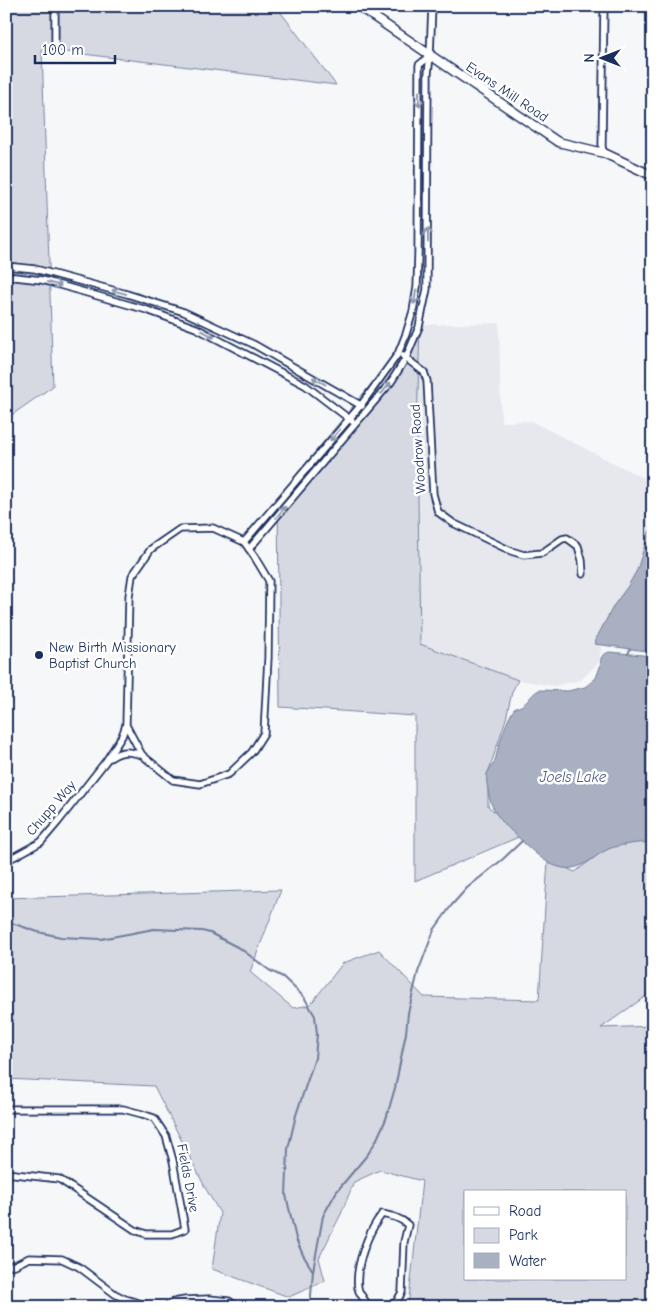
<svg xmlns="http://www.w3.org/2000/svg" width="659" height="1313" viewBox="0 0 659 1313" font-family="'Comic Neue',sans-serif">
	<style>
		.built { fill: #e6e8ee }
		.green { fill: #d6d9e2; stroke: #7884a0; fill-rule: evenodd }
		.water { fill: #a9b0c1; stroke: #707c99 }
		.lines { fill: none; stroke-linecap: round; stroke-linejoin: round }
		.stream { stroke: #707c99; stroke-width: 2 }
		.minor-casing { stroke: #1b2f5e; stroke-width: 9 }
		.major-casing { stroke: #1b2f5e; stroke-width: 11 }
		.minor { stroke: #fff; stroke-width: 5.5 }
		.major { stroke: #fff; stroke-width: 8 }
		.oneway { stroke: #8d97ae }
		.poi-dot { fill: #1b2f5e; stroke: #fff; stroke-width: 2 }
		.labels { text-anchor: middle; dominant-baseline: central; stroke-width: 5; stroke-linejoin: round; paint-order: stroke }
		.street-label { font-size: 14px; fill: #1b2f5e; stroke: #fff }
		.poi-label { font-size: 14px; fill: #1b2f5e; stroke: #fff; text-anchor: start }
		.water-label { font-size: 15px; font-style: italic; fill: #4d5c81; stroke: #fff }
	</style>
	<rect width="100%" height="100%" fill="#f6f7f9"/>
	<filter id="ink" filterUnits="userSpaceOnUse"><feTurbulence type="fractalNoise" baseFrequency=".02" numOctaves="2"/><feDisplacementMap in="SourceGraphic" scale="10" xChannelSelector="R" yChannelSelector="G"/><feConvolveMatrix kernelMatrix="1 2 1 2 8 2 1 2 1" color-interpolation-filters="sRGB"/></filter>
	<g filter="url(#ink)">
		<path class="built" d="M499 323 501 422 531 421 653 483V531L643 566 602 641 599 662 581 680 554 686 518 680 420 644 417 426 420 325Z"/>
		<g class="green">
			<path d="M6 6H276L336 85 42 49 53 386 6 419Z"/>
			<path d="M420 325 417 426 420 644 518 680 512 692 506 719 488 773V806L521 836 415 881V716L280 707 278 497Z"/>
			<path d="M653 838V991L601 1028 653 1026V1307H408L422 1181 380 1170 354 1182 341 1214 319 1258 325 1281 289 1297 212 1269 220 1213 207 1191 154 1086 6 1079V898L281 890 250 972 293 1008 310 1005 343 963 379 950 424 997 539 1000 548 860 575 872 611 845ZM465 1192H625V1279H465Z"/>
		</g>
		<g class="water">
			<path d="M653 367V413C646 403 650 378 653 367Z"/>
			<path d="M653 526V652L595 644 596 639 614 605 628 586 637 570 649 532Z"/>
			<path d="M609 652 653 656V843C639 842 625 844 611 848 595 854 583 871 563 868 549 866 536 854 525 844 508 827 490 815 488 789 487 784 486 778 487 774 489 768 494 766 496 757 499 744 507 718 515 708 528 706 529 695 539 690L568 691 585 687 596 678 600 667 601 658 603 655Z"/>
		</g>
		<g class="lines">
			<g class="stream">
				<path d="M628 654 630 649"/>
				<path d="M6 921 38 932 61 937 101 939 154 929 202 931 210 933 241 949 269 970 283 977 304 997 315 1016 317 1034 315 1058 296 1115 288 1149 286 1195 296 1239 303 1255 313 1271"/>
				<path d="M310 1307 313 1271 323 1216 329 1205 337 1191 368 1154 376 1141 386 1119 395 1088 406 1033 408 1013 418 972 434 930 451 906 467 888 503 859 522 841"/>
			</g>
			<g class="minor-casing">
				<g id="minor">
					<path d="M55 6V47"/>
					<path d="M604 153 602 147 604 6"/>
					<path d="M6 266 35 269 127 294 184 312 253 344 362 406"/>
					<path d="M6 276 42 280 147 310 196 328 305 385 352 421"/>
					<path d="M403 356 424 372 427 381 433 494 438 512 453 523 511 551 524 555 542 553 562 539 567 538 578 546 582 560 583 574"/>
					<path d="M213 528 244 542 254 556 269 581 268 658 264 733 252 752 229 774 200 784 173 780 142 755 126 725 129 596 132 576 151 549 180 529Z"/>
					<path d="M244 542 361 405 398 354 406 334 413 311 417 287 418 253 419 65 430 56"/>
					<path d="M249 549 391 382 406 358 419 327 427 289 428 74 430 56 432 6"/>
					<path d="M110 758C122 750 129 751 142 755"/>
					<path d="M6 861 41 842 58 822 106 761 122 736 126 725"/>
					<path d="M6 1109H123L142 1114 154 1118 166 1136 173 1161 185 1229 172 1234H146L135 1230 59 1179 6 1173"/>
					<path d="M382 1214C392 1216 401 1218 408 1225L404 1242 402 1292 397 1301 392 1305H368C365 1300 359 1294 358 1288 355 1266 368 1232 382 1214Z"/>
					<path d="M6 1266 15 1265 29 1258 62 1259 79 1267 115 1294 125 1299 152 1307"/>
					<path d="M166 1307 173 1302 185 1300 209 1299 229 1301 238 1307"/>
				</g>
			</g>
			<g class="major-casing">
				<path id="major" d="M358 6 558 142 604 153 653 176"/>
			</g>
			<use href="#minor" class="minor"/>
			<use href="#major" class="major"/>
		</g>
		<defs><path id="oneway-shaft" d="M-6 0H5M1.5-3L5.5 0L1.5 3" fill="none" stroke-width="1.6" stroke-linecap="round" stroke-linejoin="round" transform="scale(1.25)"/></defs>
		<g class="oneway">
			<use href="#oneway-shaft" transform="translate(419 99) rotate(90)"/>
			<use href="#oneway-shaft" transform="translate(428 235) rotate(-90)"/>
			<use href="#oneway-shaft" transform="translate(54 284) rotate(16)"/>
			<use href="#oneway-shaft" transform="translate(119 292) rotate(-165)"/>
			<use href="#oneway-shaft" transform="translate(415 297) rotate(99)"/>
			<use href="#oneway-shaft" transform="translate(208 334) rotate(28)"/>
			<use href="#oneway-shaft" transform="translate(319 381) rotate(-151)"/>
			<use href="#oneway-shaft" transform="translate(386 388) rotate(-51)"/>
			<use href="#oneway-shaft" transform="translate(335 435) rotate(130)"/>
			<use href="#oneway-shaft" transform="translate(281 512) rotate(-50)"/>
		</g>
	</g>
	<circle class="poi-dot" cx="39" cy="655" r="5"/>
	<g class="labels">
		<g class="street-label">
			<text transform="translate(507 92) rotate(34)">Evans Mill Road</text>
			<text transform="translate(418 449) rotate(-94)">Woodrow Road</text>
			<text transform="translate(51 808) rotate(-49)">Chupp Way</text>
			<text transform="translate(188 1178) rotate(79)">Fields Drive</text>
		</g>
		<g class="poi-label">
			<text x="49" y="647">New Birth Missionary<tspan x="49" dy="16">Baptist Church</tspan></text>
		</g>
		<g class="water-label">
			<text x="573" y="777">Joels Lake</text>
		</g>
	</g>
	<rect width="659" height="1313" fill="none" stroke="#fff" stroke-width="25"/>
	<rect x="12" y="12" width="634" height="1288" fill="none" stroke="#1b2f5e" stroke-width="2" filter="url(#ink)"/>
	<rect x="464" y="1190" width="162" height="90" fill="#ffffff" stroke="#a4acbf"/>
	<rect x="474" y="1207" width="25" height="8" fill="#ffffff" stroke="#a4acbf"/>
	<text x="509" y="1216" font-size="15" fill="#1b2f5e">Road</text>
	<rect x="474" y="1228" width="25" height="15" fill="#d6d9e2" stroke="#a4acbf"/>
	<text x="509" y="1240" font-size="15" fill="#1b2f5e">Park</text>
	<rect x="474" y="1253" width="25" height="15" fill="#a9b0c1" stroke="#a4acbf"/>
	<text x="509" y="1266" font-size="15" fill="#1b2f5e">Water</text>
	<g transform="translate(602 58) rotate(270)" stroke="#ffffff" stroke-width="4" paint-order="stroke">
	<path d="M0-4L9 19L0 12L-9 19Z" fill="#1b2f5e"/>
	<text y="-8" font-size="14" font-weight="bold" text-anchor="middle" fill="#1b2f5e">N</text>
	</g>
	<path d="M35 55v8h80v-8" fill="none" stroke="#1b2f5e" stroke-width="2.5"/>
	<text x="42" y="55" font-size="15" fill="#1b2f5e" stroke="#ffffff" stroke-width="4" paint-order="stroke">100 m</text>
</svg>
